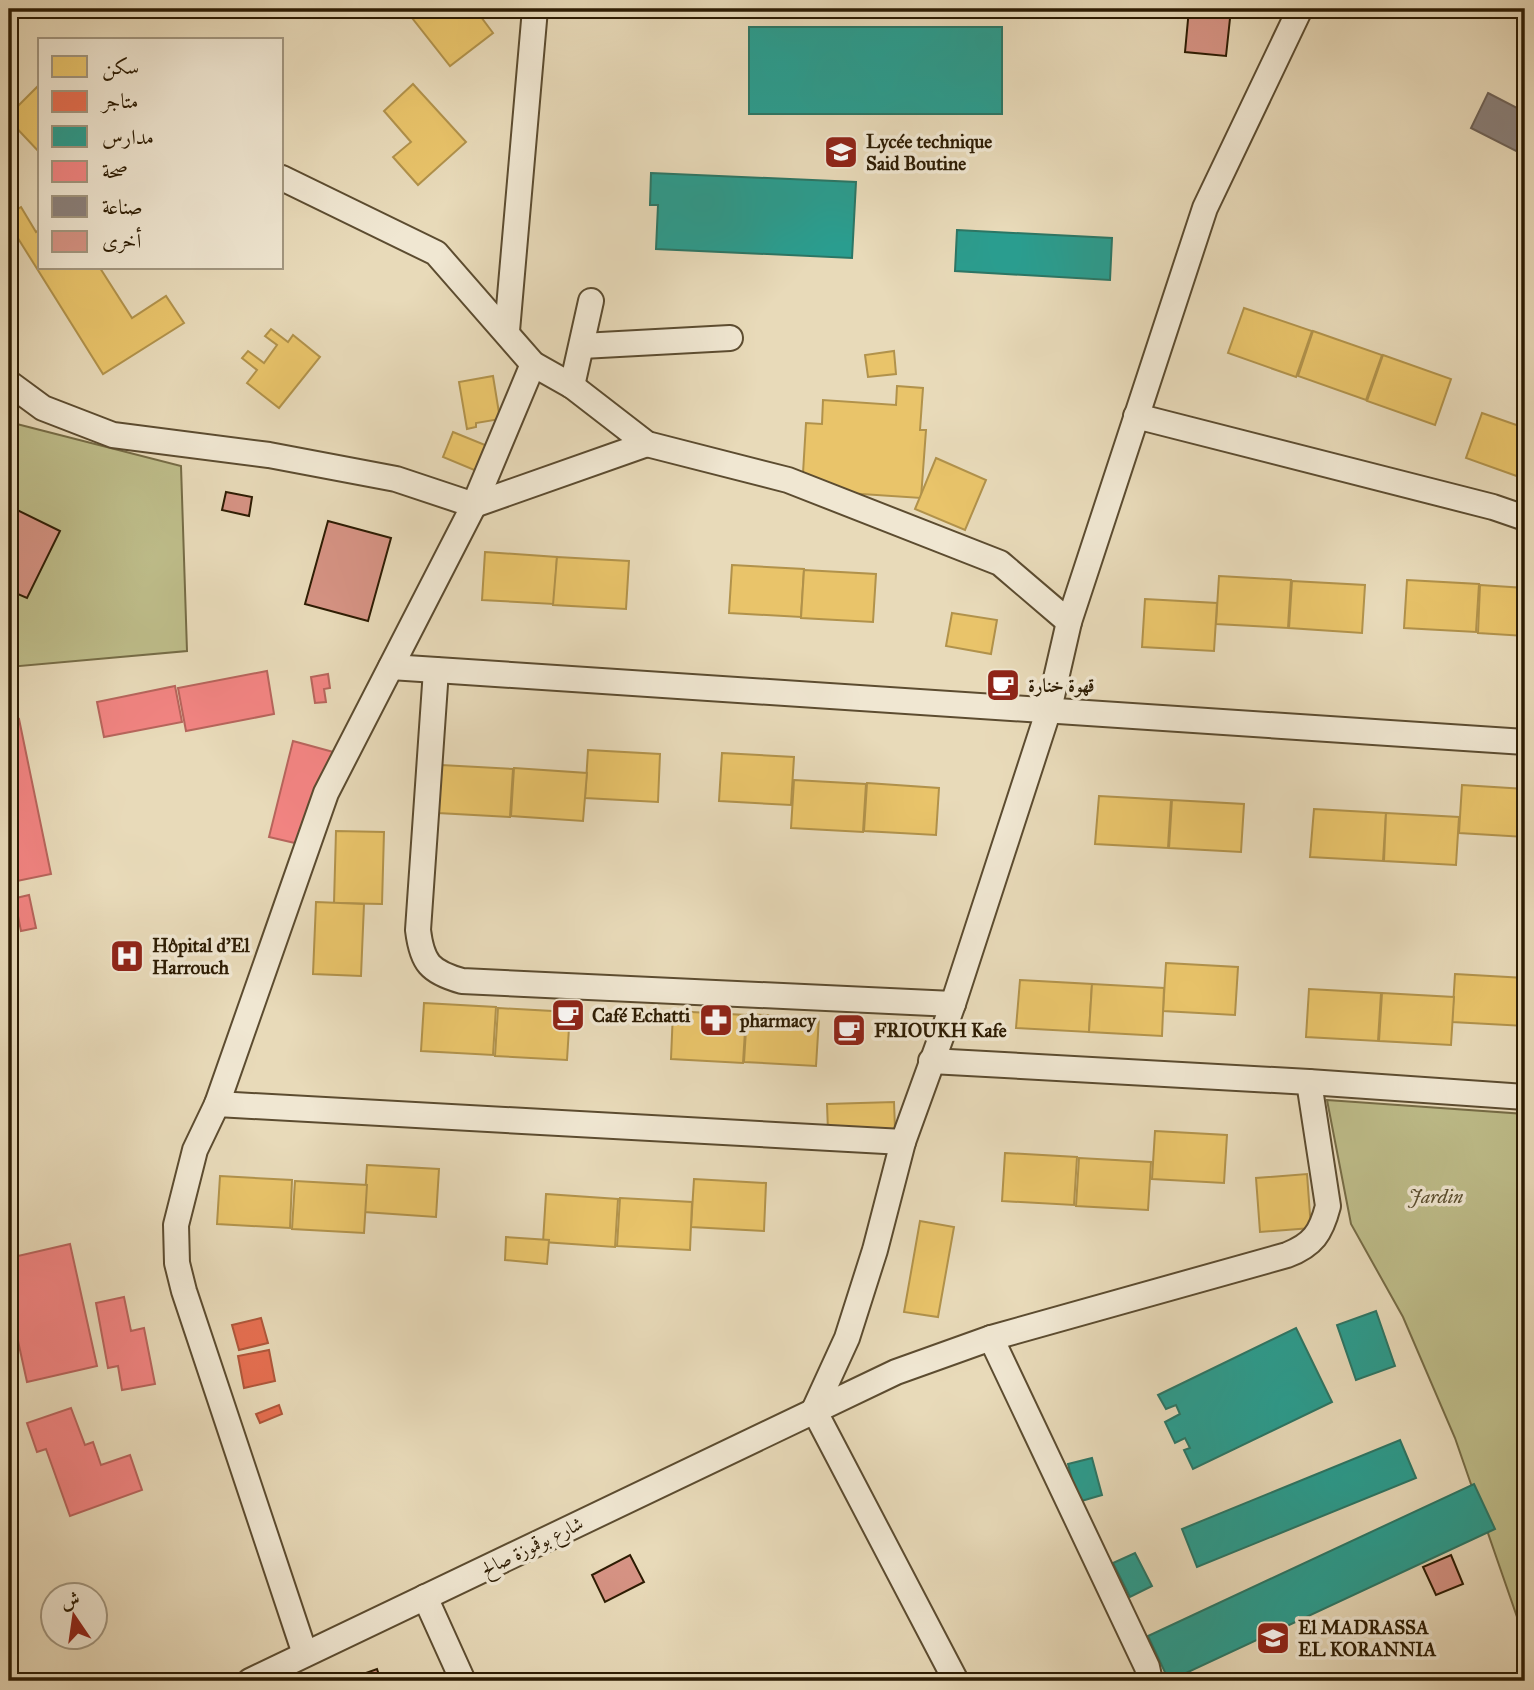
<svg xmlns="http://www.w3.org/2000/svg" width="1534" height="1690" viewBox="0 0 1534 1690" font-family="'IM FELL Great Primer',Amiri,serif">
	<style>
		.green { fill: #bebd8a; stroke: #766c46; stroke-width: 2 }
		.homes { fill: #e9c46a; stroke: #b1924b; stroke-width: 2 }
		.shops { fill: #e76f51; stroke: #af563a; stroke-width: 2 }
		.schools { fill: #2a9d8f; stroke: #2b7665; stroke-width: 2 }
		.health { fill: #f28482; stroke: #b7655c; stroke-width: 2 }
		.industry { fill: #8a817c; stroke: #6e6358; stroke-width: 2 }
		.building { fill: #d69384; stroke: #2d1c03; stroke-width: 2 }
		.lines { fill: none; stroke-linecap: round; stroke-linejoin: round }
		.minor-casing { stroke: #5c4c30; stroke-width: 28 }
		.minor { stroke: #f0e7d2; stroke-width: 24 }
		.labels { text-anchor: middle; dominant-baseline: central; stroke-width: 7; stroke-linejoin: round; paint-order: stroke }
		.poi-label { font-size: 19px; font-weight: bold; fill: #2d1c03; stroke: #f0e7d2; text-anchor: start }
		.park-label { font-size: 19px; font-style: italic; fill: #584c2c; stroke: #f0e7d2 }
		.street-label { font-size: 19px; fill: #2d1c03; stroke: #f0e7d2 }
	</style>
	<rect width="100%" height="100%" fill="#e8dab9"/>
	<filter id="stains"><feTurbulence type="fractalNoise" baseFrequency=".00286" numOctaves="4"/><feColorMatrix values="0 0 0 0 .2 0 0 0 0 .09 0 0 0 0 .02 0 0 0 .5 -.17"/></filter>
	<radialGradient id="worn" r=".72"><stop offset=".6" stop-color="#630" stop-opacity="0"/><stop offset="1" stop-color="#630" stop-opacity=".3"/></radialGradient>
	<g class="green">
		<path d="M9 422 181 466 187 651 9 667Z"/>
		<path d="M1327 1100 1525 1114V1640L1455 1438 1403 1317 1351 1224Z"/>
	</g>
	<g class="homes">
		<path d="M405 9H475L493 33 450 66Z"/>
		<path d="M40 84V153L9 120V115Z"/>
		<path d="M413 84 466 142 418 185 393 157 411 142 384 111Z"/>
		<path d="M21 207 36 232 40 229V268H100L132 318 166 296 184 323 103 374 9 224V214Z"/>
		<path d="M1244 308 1312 331 1296 377 1228 353Z"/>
		<path d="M271 329 288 342 293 335 320 357 279 408 247 383 257 370 242 358 248 351 264 363 277 345 265 336Z"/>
		<path d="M1313 331 1382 355 1366 400 1298 376Z"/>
		<path d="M894 351 896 374 868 377 865 355Z"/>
		<path d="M1383 355 1451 379 1435 425 1367 401Z"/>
		<path d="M493 376 500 419 476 423V427L467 429 459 382Z"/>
		<path d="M897 386 923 388 920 430H926L921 498 802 490 806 423 822 424 823 400 896 405Z"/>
		<path d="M1482 413 1525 428V479L1466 458Z"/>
		<path d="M453 432 490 447 479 472 443 457Z"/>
		<path d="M936 458 986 480 965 530 915 509Z"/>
		<path d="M485 552 557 557 554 604 482 600Z"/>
		<path d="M557 557 629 561 626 609 553 605Z"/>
		<path d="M732 565 804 569 801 617 729 613Z"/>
		<path d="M804 570 876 574 873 622 801 618Z"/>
		<path d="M1219 576 1291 580 1288 628 1216 624Z"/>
		<path d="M1407 580 1479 584 1476 632 1404 628Z"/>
		<path d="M1292 581 1365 585 1362 633 1289 628Z"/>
		<path d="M1480 585 1525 588V636L1478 633Z"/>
		<path d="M1145 599 1217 603 1214 651 1142 647Z"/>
		<path d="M952 613 997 620 991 654 946 646Z"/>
		<path d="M588 750 660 754 658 802 585 798Z"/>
		<path d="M722 753 794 757 791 805 719 801Z"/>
		<path d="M441 765 513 769 510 817 438 813Z"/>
		<path d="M514 768 587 773 583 821 511 816Z"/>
		<path d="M794 780 866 784 863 832 791 828Z"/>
		<path d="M867 783 939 788 936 835 864 831Z"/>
		<path d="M1462 785 1525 789V837L1459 833Z"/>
		<path d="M1099 796 1171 800 1168 848 1095 844Z"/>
		<path d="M1172 800 1244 804 1241 852 1169 848Z"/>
		<path d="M1314 809 1386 813 1383 861 1310 857Z"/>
		<path d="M1386 813 1459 817 1456 865 1384 861Z"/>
		<path d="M336 831 384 832 382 904 334 903Z"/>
		<path d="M316 902 364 904 361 976 313 974Z"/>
		<path d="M1166 963 1238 967 1235 1015 1163 1011Z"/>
		<path d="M1455 974 1525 978V1026L1452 1022Z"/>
		<path d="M1020 980 1092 984 1089 1032 1016 1028Z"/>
		<path d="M1092 984 1164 988 1162 1036 1089 1032Z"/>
		<path d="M1309 989 1381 993 1378 1041 1306 1037Z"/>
		<path d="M1382 993 1454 997 1451 1045 1379 1041Z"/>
		<path d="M424 1003 496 1007 493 1055 421 1051Z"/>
		<path d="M498 1008 570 1012 567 1060 495 1056Z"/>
		<path d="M673 1011 746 1015 743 1063 671 1059Z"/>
		<path d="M747 1014 819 1018 816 1066 744 1062Z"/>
		<path d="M894 1102 895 1129 828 1131 827 1104Z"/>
		<path d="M1155 1131 1227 1135 1224 1183 1152 1179Z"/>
		<path d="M1005 1153 1077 1157 1074 1205 1002 1201Z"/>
		<path d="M1079 1158 1151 1162 1148 1210 1076 1206Z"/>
		<path d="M367 1165 439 1169 436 1217 364 1212Z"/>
		<path d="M1307 1174 1311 1228 1260 1232 1256 1178Z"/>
		<path d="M220 1176 292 1180 290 1228 217 1224Z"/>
		<path d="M694 1179 766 1183 764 1231 691 1227Z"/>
		<path d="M295 1181 367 1185 364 1233 292 1229Z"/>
		<path d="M546 1194 618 1199 615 1247 543 1242Z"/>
		<path d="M620 1198 692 1202 690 1250 617 1246Z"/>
		<path d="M920 1221 954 1227 938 1317 904 1312Z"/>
		<path d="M506 1237 549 1240 547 1264 505 1260Z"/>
	</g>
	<g class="shops">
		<path d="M261 1318 268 1343 239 1350 232 1325Z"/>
		<path d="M269 1350 275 1381 244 1388 238 1356Z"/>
		<path d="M279 1405 282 1414 260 1423 256 1414Z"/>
	</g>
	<g class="schools">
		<rect x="749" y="27" width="253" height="87"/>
		<path d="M651 173 856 182 852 258 656 249 658 205H650Z"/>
		<path d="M957 230 1112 238 1110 280 955 271Z"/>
		<path d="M1376 1311 1395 1366 1356 1380 1337 1325Z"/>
		<path d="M1296 1328 1332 1402 1193 1469 1184 1450 1190 1448 1185 1438 1175 1443 1165 1422 1180 1414 1176 1405 1166 1409 1158 1395Z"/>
		<path d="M1400 1440 1416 1478 1197 1567 1182 1529Z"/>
		<path d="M1092 1458 1102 1495 1078 1502 1068 1464Z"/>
		<path d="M1474 1484 1495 1529 1169 1681 1148 1636Z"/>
		<path d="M1135 1553 1152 1586 1130 1597 1113 1563Z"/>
	</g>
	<g class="health">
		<path d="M267 671 274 714 186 731 178 688Z"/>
		<path d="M328 674 330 688 324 689 326 702 315 703 311 677Z"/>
		<path d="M175 686 182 722 104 737 97 702Z"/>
		<path d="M19 719 51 874 12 882 16 898 29 895 36 928 21 931 17 911 9 912V721Z"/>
		<path d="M293 741 337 753 312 847 269 837Z"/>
		<path d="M70 1244 97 1366 27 1382 9 1300V1258Z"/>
		<path d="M124 1297 131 1331 144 1328 155 1384 122 1390 118 1366 108 1368 96 1303Z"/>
		<path d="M71 1408 85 1445 93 1442 101 1465 130 1455 142 1490 70 1516 46 1449 37 1452 27 1423Z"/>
	</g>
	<path class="industry" d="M1488 93 1525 112V138L1518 152 1471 128Z"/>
	<g class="building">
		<path d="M1189 9H1231L1226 56 1185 52Z"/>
		<path d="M226 492 252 497 249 516 222 510Z"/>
		<path d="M9 506 60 531 27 598 11 591 9 596Z"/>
		<path d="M328 521 391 538 368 621 305 604Z"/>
		<path d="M630 1555 644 1582 605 1602 592 1575Z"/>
		<path d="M1451 1555 1463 1584 1436 1595 1423 1567Z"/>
		<path d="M377 1669 381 1681H356L355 1677Z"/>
	</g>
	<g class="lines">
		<g class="minor-casing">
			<g id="minor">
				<path d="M282 178 436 253 533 364 572 386 647 444 788 480 1000 563 1069 622"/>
				<path d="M507 331 535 9"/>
				<path d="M582 346 730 338"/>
				<path d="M9 383 43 408 113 435 269 455 396 479 474 505 647 444"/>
				<path d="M572 386 591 301"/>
				<path d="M1136 416 1493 507 1525 518"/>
				<path d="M391 667 1525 742"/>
				<path d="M436 670 418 930C422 963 430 972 462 981L953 1004"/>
				<path d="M931 1061 1309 1082 1525 1097"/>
				<path d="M217 1104 903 1142"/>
				<path d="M991 1338 1147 1667 1150 1681"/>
				<path d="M814 1410 847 1338 875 1250 903 1142 953 1004 1049 709 1069 622 1205 208 1300 9"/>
				<path d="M814 1410 956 1681"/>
				<path d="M425 1597 463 1681"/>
				<path d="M305 1654 184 1291 177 1263 176 1225 195 1150 217 1104 326 793 474 505 533 364"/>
				<path d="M250 1681 896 1372 991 1338 1287 1255C1313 1245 1321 1233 1328 1206L1309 1082"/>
			</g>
		</g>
		<use href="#minor" class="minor"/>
	</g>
	<defs>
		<g id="school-square" transform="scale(1.75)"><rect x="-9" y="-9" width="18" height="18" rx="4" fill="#8f2418" stroke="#f0e7d2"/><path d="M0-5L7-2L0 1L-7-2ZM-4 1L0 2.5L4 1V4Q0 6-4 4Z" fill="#fff"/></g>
		<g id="cafe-square" transform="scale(1.75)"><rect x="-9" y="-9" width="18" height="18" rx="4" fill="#8f2418" stroke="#f0e7d2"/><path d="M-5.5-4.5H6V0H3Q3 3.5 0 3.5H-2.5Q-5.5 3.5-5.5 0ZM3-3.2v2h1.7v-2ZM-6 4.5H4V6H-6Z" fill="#fff"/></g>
		<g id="hospital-square" transform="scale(1.75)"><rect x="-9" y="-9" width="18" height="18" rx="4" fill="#8f2418" stroke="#f0e7d2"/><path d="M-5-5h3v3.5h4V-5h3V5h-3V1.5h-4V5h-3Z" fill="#fff"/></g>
		<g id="pharmacy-square" transform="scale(1.75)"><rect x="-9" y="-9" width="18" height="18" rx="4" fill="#8f2418" stroke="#f0e7d2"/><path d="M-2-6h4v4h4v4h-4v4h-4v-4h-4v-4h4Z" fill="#fff"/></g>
	</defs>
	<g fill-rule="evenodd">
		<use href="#school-square" x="841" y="152"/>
		<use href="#cafe-square" x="1003" y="685"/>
		<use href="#hospital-square" x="127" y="956"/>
		<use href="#cafe-square" x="568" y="1015"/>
		<use href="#pharmacy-square" x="716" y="1020"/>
		<use href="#cafe-square" x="849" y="1030"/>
		<use href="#school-square" x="1273" y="1638"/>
	</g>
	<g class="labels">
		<g class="poi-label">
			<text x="866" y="141">Lycée technique<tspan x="866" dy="22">Said Boutine</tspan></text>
			<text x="1028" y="685">قهوة خنارة</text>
			<text x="152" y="945">Hôpital d'El<tspan x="152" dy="22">Harrouch</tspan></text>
			<text x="592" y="1015">Café Echatti</text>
			<text x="740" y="1020">pharmacy</text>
			<text x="874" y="1030">FRIOUKH Kafe</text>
			<text x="1298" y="1627">El MADRASSA<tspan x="1298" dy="22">EL KORANNIA</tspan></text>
		</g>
		<g class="park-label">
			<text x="1436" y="1196">Jardin</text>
		</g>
		<g class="street-label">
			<text transform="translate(532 1546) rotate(-26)">شارع بوقموزة صالح</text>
		</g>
	</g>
	<rect width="1534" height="1690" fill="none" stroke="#e8dab9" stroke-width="35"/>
	<rect x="10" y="10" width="1513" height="1669" fill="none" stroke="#2d1c03" stroke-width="3.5"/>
	<rect x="18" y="18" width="1499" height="1655" fill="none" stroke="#2d1c03" stroke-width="2"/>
	<rect x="38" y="38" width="245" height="231" fill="#f0e7d2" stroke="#a2967f" stroke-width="2"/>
	<rect x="52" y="56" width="35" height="21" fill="#e9c46a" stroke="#a2967f" stroke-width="2"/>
	<text x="102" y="74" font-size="21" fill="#2d1c03">سكن</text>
	<rect x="52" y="91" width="35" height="21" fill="#e76f51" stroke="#a2967f" stroke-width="2"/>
	<text x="102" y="108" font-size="21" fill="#2d1c03">متاجر</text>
	<rect x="52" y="126" width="35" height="21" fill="#2a9d8f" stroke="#a2967f" stroke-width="2"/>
	<text x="102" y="144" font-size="21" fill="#2d1c03">مدارس</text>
	<rect x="52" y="161" width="35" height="21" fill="#f28482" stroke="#a2967f" stroke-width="2"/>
	<text x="102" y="178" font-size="21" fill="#2d1c03">صحة</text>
	<rect x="52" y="196" width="35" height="21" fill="#8a817c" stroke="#a2967f" stroke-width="2"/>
	<text x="102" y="214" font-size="21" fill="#2d1c03">صناعة</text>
	<rect x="52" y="231" width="35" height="21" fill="#d69384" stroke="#a2967f" stroke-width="2"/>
	<text x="102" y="248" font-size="21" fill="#2d1c03">أخرى</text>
	<g transform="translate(74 1616) rotate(347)"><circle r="33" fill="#f0e7d2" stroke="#a2967f" stroke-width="2"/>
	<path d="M0-5L12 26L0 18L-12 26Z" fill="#8f2418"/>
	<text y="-10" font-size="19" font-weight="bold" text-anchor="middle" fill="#2d1c03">ش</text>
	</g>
	<rect width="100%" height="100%" filter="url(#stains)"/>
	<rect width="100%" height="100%" fill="url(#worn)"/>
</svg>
